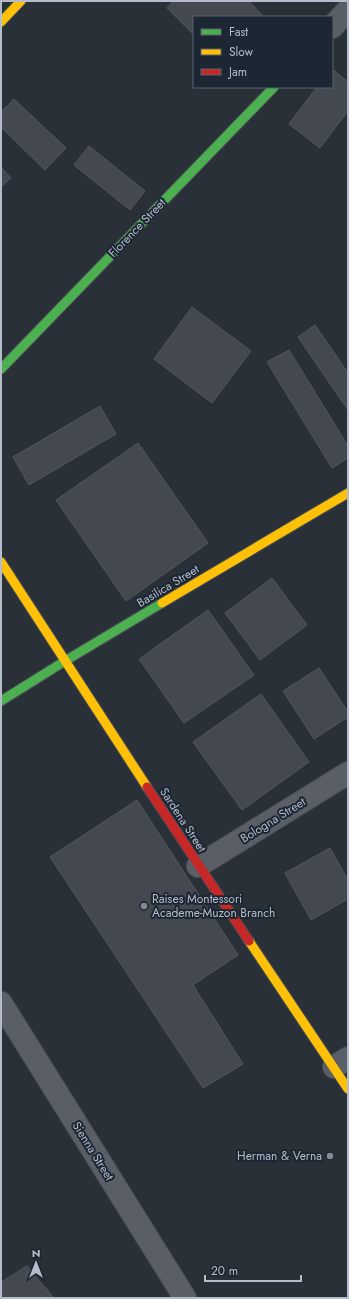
<svg xmlns="http://www.w3.org/2000/svg" width="349" height="1299" viewBox="0 0 349 1299" font-family="Jost,sans-serif">
	<style>
		.building { fill: #444950; stroke: #52575f }
		.lines { fill: none; stroke-linecap: round; stroke-linejoin: round }
		.street-casing { stroke: #484c53; stroke-width: 24 }
		.fast-casing { stroke: #484c53; stroke-width: 11 }
		.slow-casing { stroke: #484c53; stroke-width: 11 }
		.jam-casing { stroke: #484c53; stroke-width: 11 }
		.street { stroke: #5a5e66; stroke-width: 22 }
		.fast { stroke: #4caf50; stroke-width: 9 }
		.slow { stroke: #ffc107; stroke-width: 9 }
		.jam { stroke: #c62828; stroke-width: 9 }
		.poi-dot { fill: #848b96; stroke: #1d2633; stroke-width: 1.5 }
		.labels { text-anchor: middle; dominant-baseline: central; stroke-width: 4; stroke-linejoin: round; paint-order: stroke }
		.street-label { font-size: 12px; fill: #b4bcc9; stroke: #1d2633 }
		.poi-label { font-size: 12px; fill: #b4bcc9; stroke: #1d2633; text-anchor: start }
	</style>
	<rect width="100%" height="100%" fill="#2a3038"/>
	<g class="building">
		<path d="M173 1H249L264 17H194V35L167 8Z"/>
		<path d="M332 69 348 82V111L320 148 289 124 317 87H332Z"/>
		<path d="M14 99 66 148 45 170 1 127V112Z"/>
		<path d="M89 146 145 191 130 210 74 165Z"/>
		<path d="M1 167 11 178 1 187Z"/>
		<path d="M192 307 251 351 212 403 154 359Z"/>
		<path d="M315 325 348 373V410L298 337Z"/>
		<path d="M289 350 348 446V458L332 468 267 362Z"/>
		<path d="M100 406 116 434 29 485 13 457Z"/>
		<path d="M138 443 208 543 126 601 56 500Z"/>
		<path d="M272 578 307 625 260 660 225 613Z"/>
		<path d="M208 610 254 675 184 723 139 659Z"/>
		<path d="M319 668 348 712V717L314 739 283 691Z"/>
		<path d="M261 694 309 762 242 810 193 742Z"/>
		<path d="M137 800 238 955 193 985 243 1064 203 1088 50 857Z"/>
		<path d="M330 848 348 880V899L311 920 285 873Z"/>
		<path d="M27 1266 54 1298H1V1282Z"/>
	</g>
	<g class="lines">
		<g class="street-casing">
			<g id="street">
				<path d="M332 27 348 10"/>
				<path d="M198 866 348 773"/>
				<path d="M1 1003 185 1298"/>
				<path d="M334 1067 348 1058"/>
			</g>
		</g>
		<g class="fast-casing">
			<g id="fast">
				<path d="M1 369 274 87"/>
				<path d="M1 701 65 661 162 603"/>
			</g>
		</g>
		<g class="slow-casing">
			<g id="slow">
				<path d="M1 22 21 1"/>
				<path d="M1 562 147 787"/>
				<path d="M162 603 348 493"/>
				<path d="M249 941 348 1089"/>
			</g>
		</g>
		<g class="jam-casing">
			<path id="jam" d="M147 787 249 941"/>
		</g>
		<use href="#street" class="street"/>
		<use href="#fast" class="fast"/>
		<use href="#slow" class="slow"/>
		<use href="#jam" class="jam"/>
	</g>
	<g class="poi-dot">
		<circle cx="144" cy="906" r="4"/>
		<circle cx="330" cy="1156" r="4"/>
	</g>
	<g class="labels">
		<g class="street-label">
			<text transform="translate(137 228) rotate(-46)">Florence Street</text>
			<text transform="translate(168 586) rotate(-31)">Basilica Street</text>
			<text transform="translate(183 820) rotate(57)">Sardena Street</text>
			<text transform="translate(273 820) rotate(-32)">Bologna Street</text>
			<text transform="translate(93 1151) rotate(58)">Sienna Street</text>
		</g>
		<g class="poi-label">
			<text x="152" y="899">Raises Montessori<tspan x="152" dy="14">Academe-Muzon Branch</tspan></text>
			<text x="322" y="1156" text-anchor="end">Herman &amp; Verna</text>
		</g>
	</g>
	<rect width="349" height="1299" fill="none" stroke="#b4bcc9" stroke-width="4"/>
	<rect x="193" y="16" width="140" height="72" fill="#1d2633" stroke="#59626f"/>
	<rect x="201" y="29" width="20" height="6" fill="#4caf50" stroke="#59626f"/>
	<text x="229" y="36" font-size="12" fill="#b4bcc9">Fast</text>
	<rect x="201" y="49" width="20" height="6" fill="#ffc107" stroke="#59626f"/>
	<text x="229" y="56" font-size="12" fill="#b4bcc9">Slow</text>
	<rect x="201" y="69" width="20" height="6" fill="#c62828" stroke="#59626f"/>
	<text x="229" y="76" font-size="12" fill="#b4bcc9">Jam</text>
	<g transform="translate(36 1263)" stroke="#1d2633" stroke-width="3" paint-order="stroke">
	<path d="M0-3L7 15L0 10L-7 15Z" fill="#b4bcc9"/>
	<text y="-6" font-size="11" font-weight="bold" text-anchor="middle" fill="#b4bcc9">N</text>
	</g>
	<path d="M205 1275v6h96v-6" fill="none" stroke="#b4bcc9" stroke-width="2"/>
	<text x="211" y="1275" font-size="12" fill="#b4bcc9" stroke="#1d2633" stroke-width="3" paint-order="stroke">20 m</text>
</svg>
